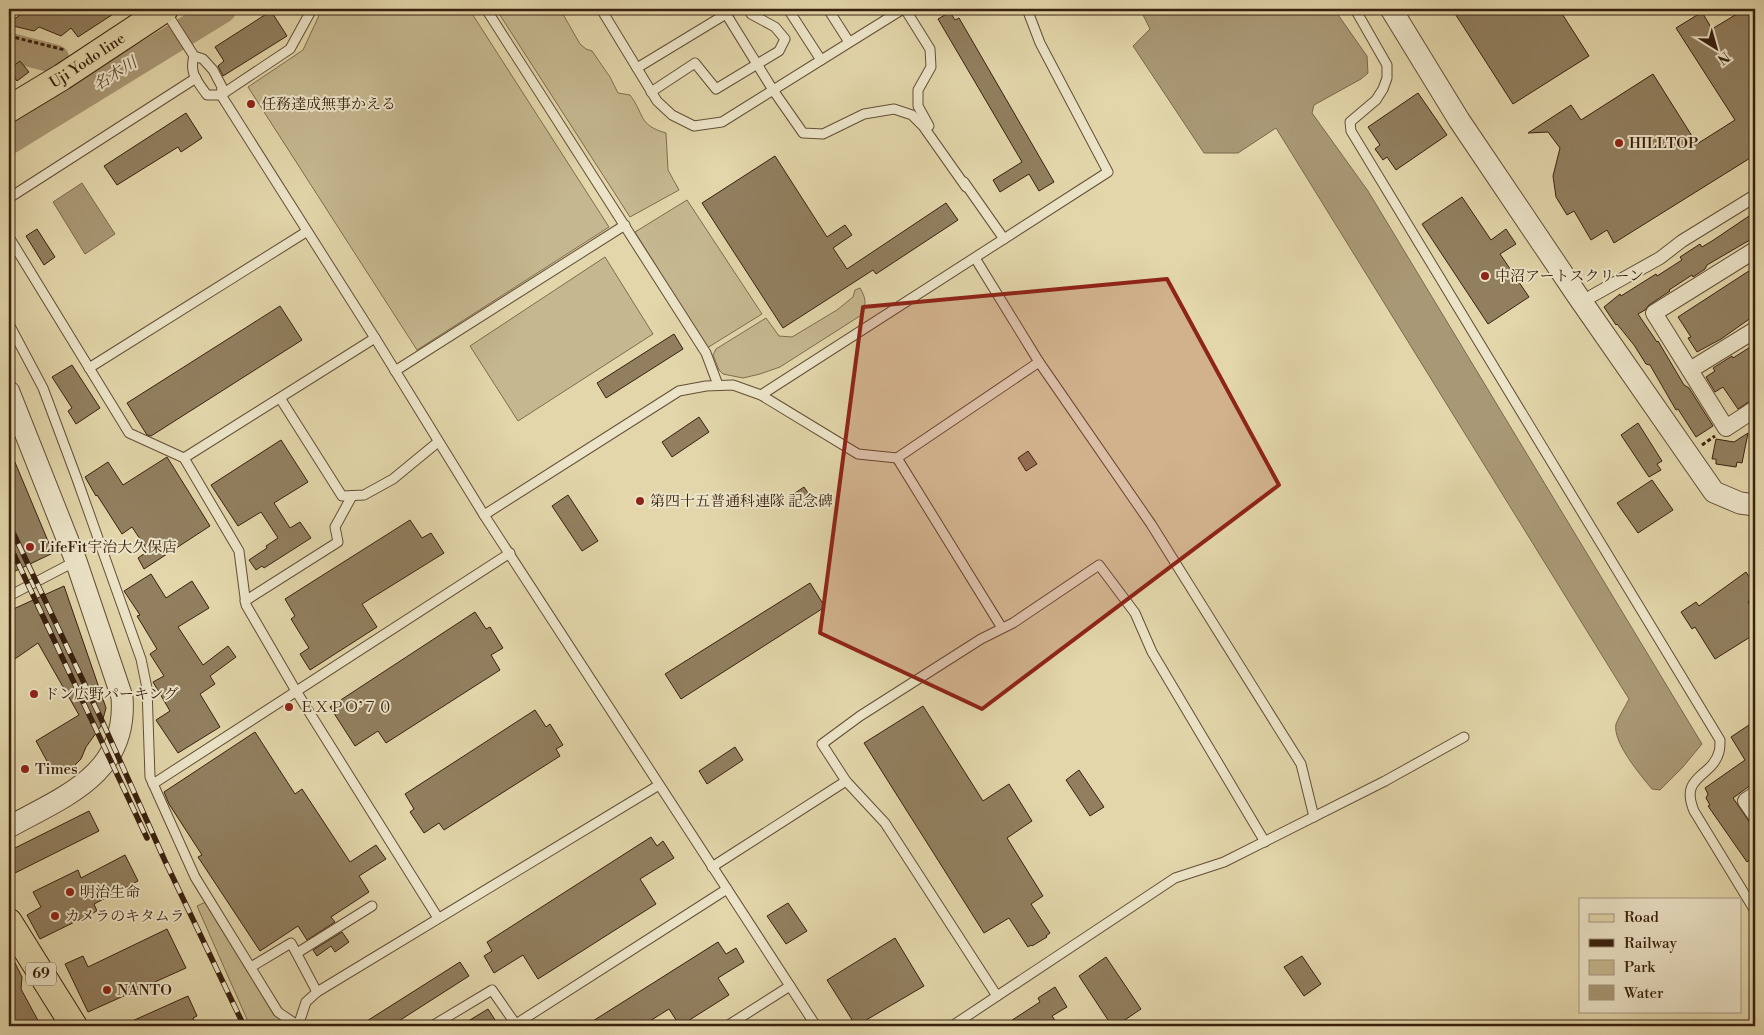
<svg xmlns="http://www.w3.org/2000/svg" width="1764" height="1035" viewBox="0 0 1764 1035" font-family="'Libre Bodoni','Noto Serif JP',serif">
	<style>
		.green { fill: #c5b78f; stroke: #7f6c4e }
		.water { fill: #a99875; stroke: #7c684c }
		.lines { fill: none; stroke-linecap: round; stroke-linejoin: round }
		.river { stroke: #a99875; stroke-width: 29 }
		.building { fill: #917f5f; stroke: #39210e }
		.service-casing { stroke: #634e35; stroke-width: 11 }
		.pedestrian-casing { stroke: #634e35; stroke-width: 14 }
		.minor-casing { stroke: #634e35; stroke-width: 18 }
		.tertiary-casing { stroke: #634e35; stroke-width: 23 }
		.primary-casing { stroke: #39210e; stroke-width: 28 }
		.path { stroke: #39210e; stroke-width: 3; stroke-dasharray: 4 2.5; stroke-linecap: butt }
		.service { stroke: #ece4c8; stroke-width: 9 }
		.pedestrian { stroke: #ece4c8; stroke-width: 12 }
		.minor { stroke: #ece4c8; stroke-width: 16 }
		.tertiary { stroke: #ece4c8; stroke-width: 21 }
		.primary { stroke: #e2d6aa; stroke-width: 26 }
		.rail-casing { stroke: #39210e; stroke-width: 5.5 }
		.rail { stroke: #ece4c8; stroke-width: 4; stroke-dasharray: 11; stroke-linecap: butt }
		.marked { fill: #8f2418; fill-opacity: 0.2; stroke: #8f2418; stroke-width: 4; stroke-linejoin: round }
		.poi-dot { fill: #8f2418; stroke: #ece4c8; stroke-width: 2 }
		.labels { text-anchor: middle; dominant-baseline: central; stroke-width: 4; stroke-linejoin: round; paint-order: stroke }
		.shield { fill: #ece4c8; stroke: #6f5c46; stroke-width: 1 }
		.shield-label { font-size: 14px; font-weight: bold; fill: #39210e }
		.street-label { font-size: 15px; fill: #39210e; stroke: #ece4c8 }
		.poi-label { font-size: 15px; fill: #39210e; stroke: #ece4c8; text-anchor: start }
		.water-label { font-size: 16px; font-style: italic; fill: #5b452d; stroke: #ece4c8 }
	</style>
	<rect width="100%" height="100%" fill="#e2d6aa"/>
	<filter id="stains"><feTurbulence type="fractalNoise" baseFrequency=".004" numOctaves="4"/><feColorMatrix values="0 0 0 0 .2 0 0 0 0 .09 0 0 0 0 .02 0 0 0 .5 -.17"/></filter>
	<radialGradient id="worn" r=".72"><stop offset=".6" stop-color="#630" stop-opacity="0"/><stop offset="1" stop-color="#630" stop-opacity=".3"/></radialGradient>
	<g class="green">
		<path d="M322 9H469L609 227 417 350 248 87 303 50Z"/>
		<path d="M496 9H560L580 44 586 49 592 51 610 77 618 93 630 95C645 115 638 125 666 133L668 170 679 190 630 217Z"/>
		<path d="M687 200 762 314 707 348 635 232Z"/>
		<path d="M605 257 653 334 518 421 470 346Z"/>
		<path d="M860 288C866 298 866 303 863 314L780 367 760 374 743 378 723 374 719 370 713 355 716 349 766 318 779 336 792 337 837 310 853 297 855 290Z"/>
		<path d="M210 900 287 1026H250L197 906Z"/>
	</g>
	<g class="water">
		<path d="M1140 9H1334L1367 56 1368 73 1361 79 1314 105 1312 113 1368 191 1702 744 1682 768 1660 790 1652 789C1642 777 1612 742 1616 724 1619 716 1625 707 1629 699L1276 128 1238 153H1204L1133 46 1150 29Z"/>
		<path d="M82 183 115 234 85 254 53 202Z"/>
	</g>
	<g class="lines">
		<g class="river">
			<path d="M9 47 55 59"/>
			<path d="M9 140 222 9"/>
		</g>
	</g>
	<g class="building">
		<path d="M28 9H121L78 37 71 28 61 36 39 27 34 31 9 25V23Z"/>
		<path d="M1452 9H1559L1589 56 1513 104Z"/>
		<path d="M1745 9H1755V155L1614 243 1607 230 1591 240 1574 211 1567 215 1556 197 1553 176 1560 148 1548 132 1528 133 1571 105 1581 120 1653 74 1697 144 1735 120 1676 28 1702 12 1712 29Z"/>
		<path d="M271 11 287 36 223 76 218 66 224 61 215 47Z"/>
		<path d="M950 12 955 20 959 18 1054 182 1039 191 1029 174 1000 192 993 180 1022 162 938 19Z"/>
		<path d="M20 61 29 72 17 81 9 69Z"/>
		<path d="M1418 93 1447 135 1396 170 1387 157 1383 160 1375 149 1380 145 1368 127Z"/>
		<path d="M186 113 202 138 181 152 178 147 117 185 104 166Z"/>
		<path d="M775 156 827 237 845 225 852 235 833 248 847 269 946 203 958 220 876 274 873 270 783 328 702 203Z"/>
		<path d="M1462 197 1491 240 1506 229 1516 244 1500 254 1529 297 1488 324 1422 224Z"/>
		<path d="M1755 212V237L1707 265 1705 269 1693 277 1692 275 1669 290 1670 291 1649 305 1645 310 1638 314 1657 342 1658 341 1684 385 1689 388 1713 426 1696 437 1678 409 1676 410 1650 365 1646 364 1634 345 1617 324 1616 325 1604 307 1620 294 1621 296 1656 274 1657 276 1682 260 1680 257 1700 244 1702 247 1712 241Z"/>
		<path d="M37 229 55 257 44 265 26 236Z"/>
		<path d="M1755 267V315L1721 339 1697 352 1688 338 1691 337 1678 317Z"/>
		<path d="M280 306 302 340 151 436 147 435 127 403Z"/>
		<path d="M674 334 683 349 606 398 597 383Z"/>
		<path d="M1755 344V399L1750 401 1738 409 1723 387 1715 392 1706 377 1715 371 1713 368 1732 356 1733 358Z"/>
		<path d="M72 365 100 408 76 424 68 411 72 408 52 377Z"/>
		<path d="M699 417 709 432 672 457 662 442Z"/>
		<path d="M1638 423 1662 461 1657 464 1661 470 1649 477 1621 435Z"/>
		<path d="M1748 433 1742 463 1737 462 1736 467 1716 464V459H1712L1716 439 1734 442Z"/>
		<path d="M281 440 308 482 274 503 290 528 300 522 311 538 264 568 262 566 256 570 249 560 267 548 266 546 278 538 261 512 238 526 211 485Z"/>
		<path d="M9 448 53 553 9 574Z"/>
		<path d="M1028 451 1037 464 1026 471 1018 458Z"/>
		<path d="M167 457 210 526 144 569 138 558 148 551 132 527 122 534 97 495 96 496 85 477 108 462 123 485Z"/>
		<path d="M1652 480 1673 510 1638 533 1617 503Z"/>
		<path d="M804 487 812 499 799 507 792 495Z"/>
		<path d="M568 495 598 541 582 551 552 506Z"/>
		<path d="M410 520 422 538 431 533 444 553 362 604 377 627 310 670 300 654 309 648 291 619 295 616 285 599Z"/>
		<path d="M1746 572 1755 586V597L1748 602 1755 614V634L1715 659 1695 627 1692 629 1681 612 1696 602 1699 606Z"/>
		<path d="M151 574 166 598 192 581 209 608 178 627 203 665 228 646 236 657 210 676 215 684 200 694 220 727 178 753 156 720 170 711 153 682 164 676 150 654 157 649 137 616 140 615 124 591Z"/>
		<path d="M810 583 825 607 681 699 665 674Z"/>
		<path d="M64 586 106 708 101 726 86 747 81 759 71 769 53 772 36 741 79 715 38 643 9 663V611Z"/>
		<path d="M475 612 486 629 490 627 503 648 491 655 500 670 386 743 378 731 355 746 330 707Z"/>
		<path d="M923 706 983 801 1009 784 1032 821 1007 838 1043 896 1031 904 1050 933 1046 936 1047 937 1032 946 1031 945 1028 947 1009 918 984 933 864 743Z"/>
		<path d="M535 710 546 727 550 724 563 745 556 749 560 756 444 830 439 823 424 833 410 812 414 809 405 794Z"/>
		<path d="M1755 721V782L1733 798 1755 830V856L1747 862 1708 806 1710 805 1706 798 1708 794 1705 788 1745 760 1731 737Z"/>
		<path d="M255 732 295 794 302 789 350 862 376 845 386 859 359 876 369 892 331 917 335 922 307 940 298 926 260 951 198 857 202 855 169 804 164 792Z"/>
		<path d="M735 747 743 760 707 784 699 771Z"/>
		<path d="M1079 770 1104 807 1090 816 1066 780Z"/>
		<path d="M89 811 99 831 9 876V851Z"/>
		<path d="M651 837 657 846 663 841 674 858 640 879 656 904 538 979 523 955 494 973 484 956 492 951 487 942Z"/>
		<path d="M125 855 138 881 94 904 97 911 40 939 27 915 41 907 33 892 78 870 81 878Z"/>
		<path d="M788 903 807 931 786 944 767 916Z"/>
		<path d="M167 929 186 968 88 1012 65 964 83 956 88 967Z"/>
		<path d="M342 932 349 942 335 952 331 946 317 956 313 950Z"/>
		<path d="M895 938 924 986 856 1026 827 980Z"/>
		<path d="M718 942 726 954 736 948 744 962 718 978 729 995 680 1026 669 1009 642 1026H585Z"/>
		<path d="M9 951 22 977 21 989 41 1026H9Z"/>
		<path d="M1302 956 1321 984 1304 996 1284 967Z"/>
		<path d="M1106 957 1141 1009 1116 1026H1112L1079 976Z"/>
		<path d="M460 962 469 976 391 1026H359Z"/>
		<path d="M1055 987 1067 1007 1052 1016 1059 1026H1003L1040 1002 1038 998Z"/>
		<path d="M188 996 197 1016 193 1018 197 1026H121Z"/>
		<path d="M488 1009 499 1026H460Z"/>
	</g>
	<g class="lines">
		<g class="service-casing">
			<g id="service">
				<path d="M486 9 706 353 718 385"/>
				<path d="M601 9 657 101 672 115 694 126 722 122 903 9"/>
				<path d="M723 9 773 90 803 133 823 134 864 114 894 109 912 115 923 126 966 187"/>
				<path d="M788 9 821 60"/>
				<path d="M828 9 849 42"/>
				<path d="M905 9 930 49 931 67 918 90V106L929 126"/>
				<path d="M1355 9 1387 65V78L1383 89 1376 100 1350 122 1351 131 1720 740C1720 744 1720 749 1719 752 1712 778 1679 775 1694 811L1755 911"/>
				<path d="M166 12 194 56 203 59 213 70 222 87 221 95 375 338 484 515 816 1026"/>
				<path d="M194 56C189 73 197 81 207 95H221L290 49 312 9"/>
				<path d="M637 68 726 14"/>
				<path d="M651 92 695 63 716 89 779 51 785 39 775 27 751 14V9"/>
				<path d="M964 182 1004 239"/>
				<path d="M9 198 196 78"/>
				<path d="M9 237 129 433 184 458 239 551 246 605 296 691 438 918"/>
				<path d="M975 258 1039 362 1151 524 1301 764 1314 817"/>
				<path d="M9 324 43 388 77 479 141 659 147 688 150 777 195 877 278 1012 297 1025"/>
				<path d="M89 368 306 232"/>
				<path d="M395 371 625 225"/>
				<path d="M761 395 1108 172 1040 43 1027 9"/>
				<path d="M280 398 342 496 364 495 393 479 438 442"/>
				<path d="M184 458 375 338"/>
				<path d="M897 458 1002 628"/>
				<path d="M484 515 679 391 706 386 733 385 761 395 858 454 897 458 1039 362"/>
				<path d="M9 596 76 561"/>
				<path d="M245 601 338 542 335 527 352 496"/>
				<path d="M153 784 510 553"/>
				<path d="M712 867 846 781"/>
				<path d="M297 953 372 906"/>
				<path d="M251 967 291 943 317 992"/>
				<path d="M997 996 885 823 846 781 822 744 860 716 981 639 1013 623 1099 565 1135 613 1152 652 1265 842"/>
				<path d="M516 1024 727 889"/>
				<path d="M298 1026 306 1002 317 992 659 785"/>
				<path d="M432 1026 492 990 517 1026"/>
				<path d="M727 1026 790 986"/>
				<path d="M952 1026 1175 878 1224 862 1385 781 1464 737"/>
			</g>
		</g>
		<g class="pedestrian-casing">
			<path id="pedestrian" d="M1592 296 1660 258 1682 241 1755 196"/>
		</g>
		<g class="minor-casing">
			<g id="minor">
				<path d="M1755 250 1654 313 1726 428 1755 409"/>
				<path d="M1690 370 1755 330"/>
				<path d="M1755 795 1746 801 1755 814"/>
			</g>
		</g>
		<g class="tertiary-casing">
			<g id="tertiary">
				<path d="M1391 9 1459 120 1577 295 1714 492 1740 503 1755 505"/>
				<path d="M9 392 76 561 122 697C128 774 65 796 9 827"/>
			</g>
		</g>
		<g class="primary-casing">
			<g id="primary">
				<path id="s1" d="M9 109 62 77 165 9"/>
				<path d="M9 922 74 1026"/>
			</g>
		</g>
		<g class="path">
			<path d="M9 36 65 50"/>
			<path d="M1702 445 1715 436"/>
		</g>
		<use href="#service" class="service"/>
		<use href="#pedestrian" class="pedestrian"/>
		<use href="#minor" class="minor"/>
		<use href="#tertiary" class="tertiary"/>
		<use href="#primary" class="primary"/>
		<g class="rail-casing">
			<g id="rail">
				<path d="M9 524 103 723 165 861 244 1026"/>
				<path d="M9 544 147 838"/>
			</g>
		</g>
		<use href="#rail" class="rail"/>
	</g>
	<path class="marked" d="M1167 279 1279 485 982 709 820 633 863 307Z"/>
	<g class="poi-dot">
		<circle cx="251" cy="104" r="5"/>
		<circle cx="1619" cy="143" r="5"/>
		<circle cx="1485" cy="276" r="5"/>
		<circle cx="640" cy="501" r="5"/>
		<circle cx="30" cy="547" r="5"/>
		<circle cx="34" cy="694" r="5"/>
		<circle cx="289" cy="707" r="5"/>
		<circle cx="25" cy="769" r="5"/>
		<circle cx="70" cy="892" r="5"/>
		<circle cx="55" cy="916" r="5"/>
		<circle cx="107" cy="990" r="5"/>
	</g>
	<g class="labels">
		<rect class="shield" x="26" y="962.5" width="30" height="23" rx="4"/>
		<g class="shield-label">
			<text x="41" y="974">69</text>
		</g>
		<g class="street-label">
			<text stroke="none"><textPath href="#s1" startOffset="92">Uji Yodo line</textPath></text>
		</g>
		<g class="poi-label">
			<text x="261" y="104">任務達成無事かえる</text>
			<text x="1629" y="143">HILLTOP</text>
			<text x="1495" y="276">中沼アートスクリーン</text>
			<text x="650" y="501">第四十五普通科連隊 記念碑</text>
			<text x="40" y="547">LifeFit宇治大久保店</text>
			<text x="44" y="694">ドン広野パーキング</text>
			<text x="299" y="707">ＥＸＰＯ’７０</text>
			<text x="35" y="769">Times</text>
			<text x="80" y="892">明治生命</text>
			<text x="65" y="916">カメラのキタムラ</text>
			<text x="117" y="990">NANTO</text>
		</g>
		<g class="water-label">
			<text transform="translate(115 74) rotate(-32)">名木川</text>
		</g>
	</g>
	<rect width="1764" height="1035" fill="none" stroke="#e2d6aa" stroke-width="30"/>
	<rect x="10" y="10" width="1744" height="1015" fill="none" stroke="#39210e" stroke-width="2.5"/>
	<rect x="15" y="15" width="1734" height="1005" fill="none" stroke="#39210e"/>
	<rect x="1579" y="898" width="162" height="115" fill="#ece4c8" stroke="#a4967e"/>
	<rect x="1589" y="914" width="25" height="8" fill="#e2d6aa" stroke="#a4967e"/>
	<text x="1624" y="922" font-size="15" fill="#39210e">Road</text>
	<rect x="1589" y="939" width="25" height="8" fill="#39210e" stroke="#a4967e"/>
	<text x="1624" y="948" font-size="15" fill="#39210e">Railway</text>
	<rect x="1589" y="960" width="25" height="15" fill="#c5b78f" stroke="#a4967e"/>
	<text x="1624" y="972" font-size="15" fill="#39210e">Park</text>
	<rect x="1589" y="985" width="25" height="15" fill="#a99875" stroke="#a4967e"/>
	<text x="1624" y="998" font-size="15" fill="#39210e">Water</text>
	<g transform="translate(1716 48) rotate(143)" stroke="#ece4c8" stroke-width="4" paint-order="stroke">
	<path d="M0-4L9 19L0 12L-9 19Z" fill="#39210e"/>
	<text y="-8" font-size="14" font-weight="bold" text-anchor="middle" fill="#39210e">N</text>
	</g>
	<rect width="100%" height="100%" filter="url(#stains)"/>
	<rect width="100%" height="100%" fill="url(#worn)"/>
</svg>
